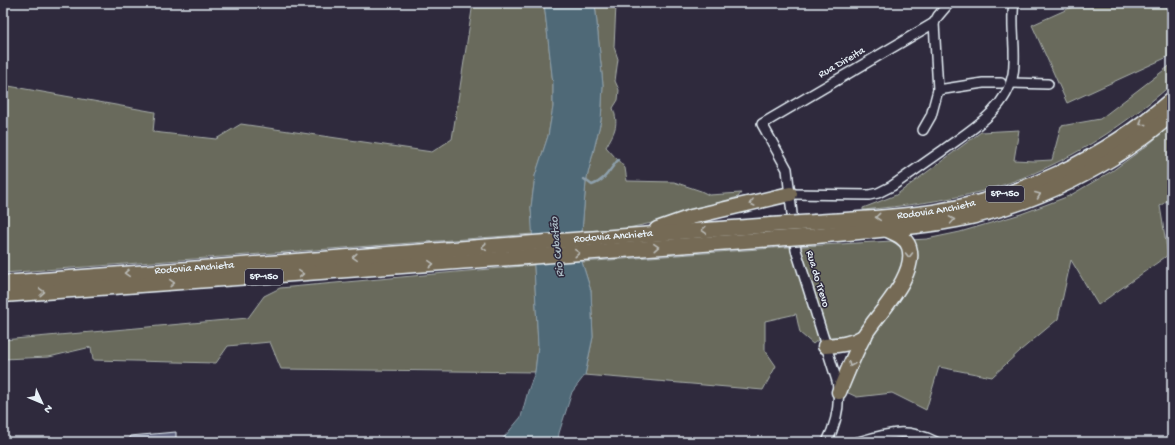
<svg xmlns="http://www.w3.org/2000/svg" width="1175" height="445" viewBox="0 0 1175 445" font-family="'Gochi Hand',sans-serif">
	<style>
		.green { fill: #696a5b; stroke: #a8aeaa }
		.water { fill: #506977; stroke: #8d9fab }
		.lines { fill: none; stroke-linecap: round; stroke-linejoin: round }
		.stream { stroke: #8d9fab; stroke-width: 2.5 }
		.building { fill: #5c5f7c; stroke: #e8f1f8 }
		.minor-casing { stroke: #e8f1f8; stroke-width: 12 }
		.highway-casing { stroke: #e8f1f8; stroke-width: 17 }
		.minor { stroke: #2f2a3d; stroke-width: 9 }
		.highway { stroke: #756a55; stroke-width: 14 }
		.highway-bridge-casing { stroke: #e8f1f8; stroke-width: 17; stroke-linecap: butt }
		.highway-bridge { stroke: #756a55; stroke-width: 14 }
		.oneway { stroke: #babbb7 }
		.labels { text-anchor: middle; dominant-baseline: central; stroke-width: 3; stroke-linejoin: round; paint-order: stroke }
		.shield { fill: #2f2a3d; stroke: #b0b5c0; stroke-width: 1 }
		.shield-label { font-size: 10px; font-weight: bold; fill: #e8f1f8 }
		.street-label { font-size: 11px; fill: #e8f1f8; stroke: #2f2a3d }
		.water-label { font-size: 12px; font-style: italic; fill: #abbbc4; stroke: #2f2a3d }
	</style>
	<rect width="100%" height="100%" fill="#2f2a3d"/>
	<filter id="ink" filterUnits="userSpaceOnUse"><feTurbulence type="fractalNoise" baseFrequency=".025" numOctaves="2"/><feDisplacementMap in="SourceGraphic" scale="8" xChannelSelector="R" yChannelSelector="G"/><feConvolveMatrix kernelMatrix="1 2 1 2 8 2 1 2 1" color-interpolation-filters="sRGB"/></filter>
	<g filter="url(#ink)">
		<g class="green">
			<path d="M473 3H544L553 84V107L548 136 535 176 531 207 533 234 3 273V85L155 112 153 132 216 139 241 124 432 152 452 139Z"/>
			<path d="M595 3H615L616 5 614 47 618 59 615 81 619 90 618 100 613 108C619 125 615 131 606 147L625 168 627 181 674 182 701 191 709 195 741 193 738 197 690 211 662 221 623 229 582 231 586 182 601 120 602 105 603 85Z"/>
			<path d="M1081 3H1165L1172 18V55L1067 103 1032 25Z"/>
			<path d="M1172 64V84C1117 132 1055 171 983 191 944 201 904 206 863 210V208L896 195 981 132 1019 130 1014 160 1034 161 1052 160 1061 126 1100 119Z"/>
			<path d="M1172 124V197L1160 206 1168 255 1098 305 1071 260 1058 319 1021 350 992 377 939 367 926 410 892 393 857 397 844 391 852 336 830 337 825 330 816 333 819 339 813 344 800 333 796 314 765 321V350L776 366 763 390 585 375 593 337 591 291 582 262 787 247 927 239 960 232 1021 214 1069 196 1112 171 1148 145Z"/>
			<path d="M534 265 538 346 535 372 281 369 270 342 228 346 216 363 93 360 91 347 49 357 3 359V340L248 318 264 296 280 288Z"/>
		</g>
		<path class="water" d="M544 3H595L603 85 602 105 601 120 586 182 582 231V262L591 291 593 337 585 375 572 392 559 433 558 442H500L521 417 528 391 535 372 538 346 531 207 535 176 548 136 553 107V84Z"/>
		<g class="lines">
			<path class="stream" d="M584 179 592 185C605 181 610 169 618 160"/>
		</g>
		<path class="building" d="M176 432V442H130V436Z"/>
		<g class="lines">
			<g class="minor-casing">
				<g id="minor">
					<path d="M934 23 938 16 949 3"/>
					<path d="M1011 83 1048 84"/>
					<path d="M938 90 983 83H1001"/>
					<path d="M923 130 931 116 938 90 934 23"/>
					<path d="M790 194 869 195 878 193 892 186C909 174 925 163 942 151 969 131 1007 110 1013 74 1017 50 1010 26 1014 3"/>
					<path d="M827 442C837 422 841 403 837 381L796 250 787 169 762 124 934 23"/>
					<path d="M858 442C889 433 906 427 936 442"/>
				</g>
			</g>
			<g class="highway-casing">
				<g id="highway">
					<path id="s1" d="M815 222C854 219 894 218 933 212 1021 198 1105 158 1172 99"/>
					<path d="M657 229 691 217 790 194"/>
					<path d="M816 236C863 231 911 229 957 220 1036 204 1112 167 1172 114"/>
					<path id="s2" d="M3 283 771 225"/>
					<path d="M3 295 773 239"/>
					<path d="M825 346C840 345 852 344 865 336"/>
					<path d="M839 392C847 373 854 354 864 336 878 313 918 275 909 247 906 237 894 233 885 229"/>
				</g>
			</g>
			<use href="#minor" class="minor"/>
			<use href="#highway" class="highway"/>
			<g class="highway-bridge-casing">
				<g id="highway-bridge">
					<path d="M771 225 815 222"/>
					<path d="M773 239 816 236"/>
				</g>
			</g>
			<use href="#highway-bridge" class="highway-bridge"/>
		</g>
		<defs><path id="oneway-chevron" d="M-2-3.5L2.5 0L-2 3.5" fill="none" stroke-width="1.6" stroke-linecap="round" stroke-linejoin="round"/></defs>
		<g class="oneway">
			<use href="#oneway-chevron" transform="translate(1142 123) rotate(144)"/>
			<use href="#oneway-chevron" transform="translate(1038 195) rotate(-22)"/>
			<use href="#oneway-chevron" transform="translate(752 203) rotate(166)"/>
			<use href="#oneway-chevron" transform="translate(878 217) rotate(175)"/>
			<use href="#oneway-chevron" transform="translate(952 220) rotate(-10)"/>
			<use href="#oneway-chevron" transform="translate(704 230) rotate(176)"/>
			<use href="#oneway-chevron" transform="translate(484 247) rotate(176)"/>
			<use href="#oneway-chevron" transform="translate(656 247) rotate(-4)"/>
			<use href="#oneway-chevron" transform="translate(577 253) rotate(-4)"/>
			<use href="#oneway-chevron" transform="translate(909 255) rotate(90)"/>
			<use href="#oneway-chevron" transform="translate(355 257) rotate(176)"/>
			<use href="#oneway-chevron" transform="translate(431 264) rotate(-4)"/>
			<use href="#oneway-chevron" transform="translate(127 273) rotate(176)"/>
			<use href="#oneway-chevron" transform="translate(301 274) rotate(-4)"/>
			<use href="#oneway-chevron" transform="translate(172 283) rotate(-4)"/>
			<use href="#oneway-chevron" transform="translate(42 292) rotate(-4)"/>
			<use href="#oneway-chevron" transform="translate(851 364) rotate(113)"/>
		</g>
	</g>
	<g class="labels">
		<g class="shield">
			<rect x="986" y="186" width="38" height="16" rx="3"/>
			<rect x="245" y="269" width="38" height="16" rx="3"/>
		</g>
		<g class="shield-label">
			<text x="1005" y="194">SP-150</text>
			<text x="264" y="277">SP-150</text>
		</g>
		<g class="street-label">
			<text transform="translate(842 63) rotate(-30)">Rua Direita</text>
			<text stroke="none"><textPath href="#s1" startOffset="122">Rodovia Anchieta</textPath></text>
			<text stroke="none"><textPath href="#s2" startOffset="612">Rodovia Anchieta</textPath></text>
			<text stroke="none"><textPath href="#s2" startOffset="192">Rodovia Anchieta</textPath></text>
			<text transform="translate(817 279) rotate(73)">Rua do Trevo</text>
		</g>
		<g class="water-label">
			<text transform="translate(558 247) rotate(-96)">Rio Cubatão</text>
		</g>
	</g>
	<rect width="1175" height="445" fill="none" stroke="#2f2a3d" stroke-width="16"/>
	<rect x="8" y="8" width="1159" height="429" fill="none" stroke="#e8f1f8" stroke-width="1.5" filter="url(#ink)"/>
	<g transform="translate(42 403) rotate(134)" stroke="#2f2a3d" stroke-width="3" paint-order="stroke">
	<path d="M0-3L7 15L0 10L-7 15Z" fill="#e8f1f8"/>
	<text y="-6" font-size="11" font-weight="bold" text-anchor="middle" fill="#e8f1f8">N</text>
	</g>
</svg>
